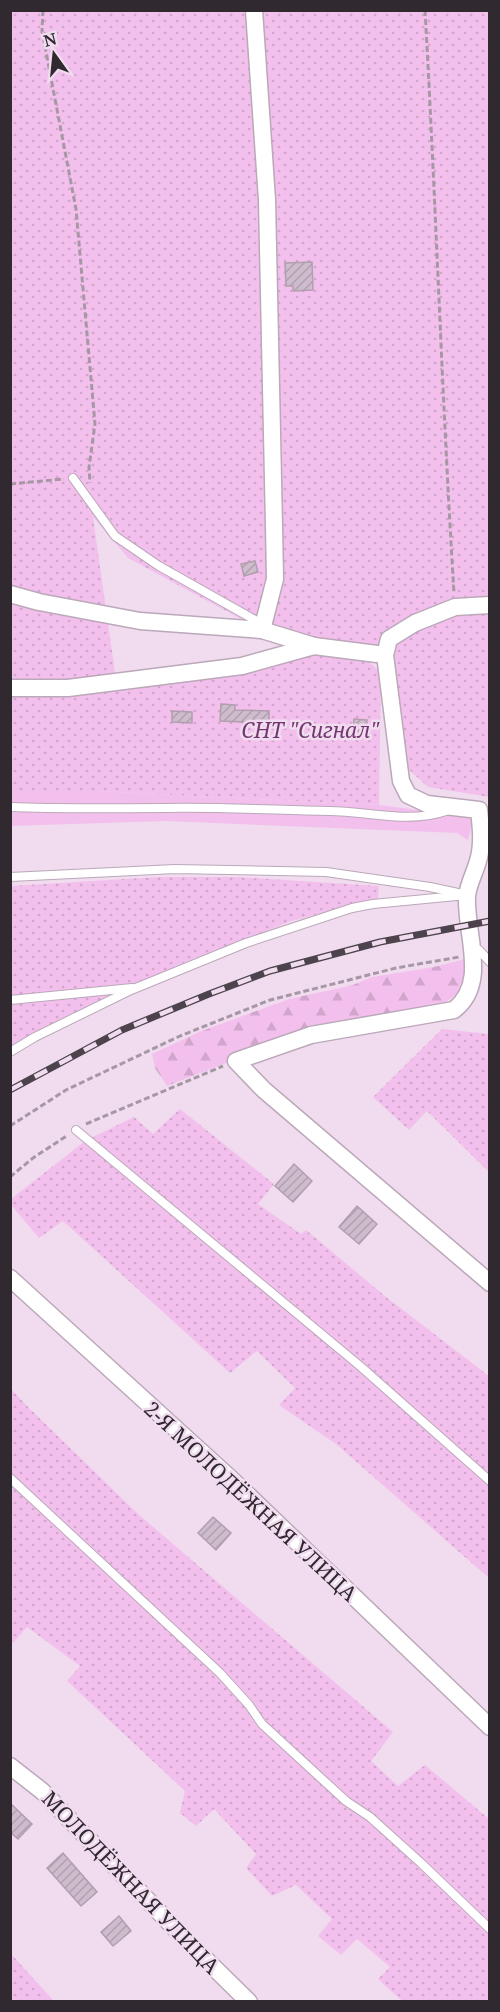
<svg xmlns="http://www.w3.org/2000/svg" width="500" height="2012" viewBox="0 0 500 2012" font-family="'Noto Serif',serif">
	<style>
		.grass { fill: #f3c0ee }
		.forest { fill: url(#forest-firs) }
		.park { fill: url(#park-dots) }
		.building { fill: url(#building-hatch); stroke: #b19eaf; stroke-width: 1.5 }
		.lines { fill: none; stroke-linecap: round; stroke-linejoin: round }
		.lane-casing { stroke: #bba8b9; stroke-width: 10 }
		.street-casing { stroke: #bba8b9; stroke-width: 19 }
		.path { stroke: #a697a5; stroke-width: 3; stroke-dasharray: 6 3; stroke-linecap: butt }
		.lane { stroke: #fff; stroke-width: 8 }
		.street { stroke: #fff; stroke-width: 16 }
		.rail-casing { stroke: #4c434c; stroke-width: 7 }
		.rail { stroke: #f0dcee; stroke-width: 4.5; stroke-dasharray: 14; stroke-linecap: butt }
		.labels { text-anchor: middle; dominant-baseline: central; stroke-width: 5; stroke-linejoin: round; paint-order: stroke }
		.park-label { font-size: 21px; font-style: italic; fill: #743671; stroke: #f0dcee }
		.street-label { font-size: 21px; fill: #302930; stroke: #f0dcee }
	</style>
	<defs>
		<pattern id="forest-firs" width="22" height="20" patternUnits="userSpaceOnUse" patternTransform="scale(1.5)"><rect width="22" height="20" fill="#f3c0ee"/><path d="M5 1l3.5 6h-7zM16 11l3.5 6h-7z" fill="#d1a5cc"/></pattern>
		<pattern id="park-dots" width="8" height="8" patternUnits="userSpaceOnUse" patternTransform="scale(1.5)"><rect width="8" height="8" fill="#f3c0ee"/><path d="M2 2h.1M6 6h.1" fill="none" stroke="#d1a5cc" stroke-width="1.8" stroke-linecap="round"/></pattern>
		<pattern id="building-hatch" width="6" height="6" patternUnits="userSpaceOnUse" patternTransform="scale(1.5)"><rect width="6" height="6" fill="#cebbcc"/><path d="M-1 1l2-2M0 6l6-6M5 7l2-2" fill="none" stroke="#b1a1b0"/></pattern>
	</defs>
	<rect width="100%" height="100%" fill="#f0dcee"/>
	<path class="grass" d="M10 791H96L379 805 474 817 468 840 457 833 166 821 11 826Z"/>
	<path class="forest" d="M465 959C464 985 469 989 444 1003L264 1048 167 1086 155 1068 152 1054 199 1032 289 999 353 985 372 977 434 967Z"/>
	<g class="park">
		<path d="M11 11H489V797L428 787 406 767 393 648 320 643 252 625 128 558 93 517 115 673 70 679 11 682Z"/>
		<path d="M328 655 364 658 381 672 379 805 96 791H11L10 694 255 672 313 656Z"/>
		<path d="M158 877H238L379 886 378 899 367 901 292 921 185 962 97 1002 11 1046V886Z"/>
		<path d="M442 1029 489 1034V1172L427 1111 409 1130 373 1097Z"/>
		<path d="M180 1109 274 1184 258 1204 301 1234 306 1230 386 1297 489 1376V1578L336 1444 279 1405 295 1388 257 1351 230 1373 63 1221 39 1238 11 1205V1199L85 1141 134 1117 153 1134Z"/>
		<path d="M10 1388 28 1407 138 1514 393 1732 371 1761 398 1786 425 1765 489 1819V2001H402L378 1979 390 1967 357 1939 341 1955 318 1936 332 1919 296 1885 272 1896 246 1868 256 1854 214 1809 196 1826 180 1813 185 1791 67 1681 80 1666 27 1627 13 1643 11 1640Z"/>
		<path d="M11 1954 54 2001H11Z"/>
	</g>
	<g class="building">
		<path d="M312 262 313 290 293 291V286H286L285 263Z"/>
		<path d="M255 561 258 572 244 576 241 564Z"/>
		<path d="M221 704 235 705V710L269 711V723L220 721Z"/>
		<path d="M172 711 192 712V723L172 722Z"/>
		<path d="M354 719 367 720 366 733 353 731Z"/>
		<path d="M294 1164 312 1181 293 1202 275 1186Z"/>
		<path d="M357 1206 377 1224 359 1244 339 1227Z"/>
		<path d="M213 1517 231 1533 216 1550 198 1533Z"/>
		<path d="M10 1803 32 1824 18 1839 10 1832Z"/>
		<path d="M63 1853 97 1892 81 1906 47 1868Z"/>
		<path d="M119 1916 131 1931 113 1946 101 1932Z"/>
	</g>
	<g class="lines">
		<g class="lane-casing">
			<g id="lane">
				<path d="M73 478 115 536 159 566 255 620 261 629"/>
				<path d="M10 807C62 809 113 808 165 808 220 807 275 810 329 811 369 811 408 824 446 811"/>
				<path d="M10 877 175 869 326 872 430 887 458 893"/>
				<path d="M472 947 479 950 490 962"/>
				<path d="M10 1000 132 988"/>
				<path d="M10 1052 35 1037 131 990 246 943 352 908 373 904 467 895"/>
				<path d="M76 1130 360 1366 490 1481"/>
				<path d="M10 1478 220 1673 249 1705 262 1724 346 1801 370 1817 421 1863 490 1929"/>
			</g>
		</g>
		<g class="street-casing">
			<g id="street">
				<path d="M254 10 267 200 274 526 275 579 262 630"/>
				<path d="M10 594 39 602 140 621 262 630 314 646 385 655"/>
				<path d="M490 605 455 607 415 623 389 639 385 655 401 781 408 795 427 804 479 810C481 827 483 844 478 861 475 872 468 885 467 896 465 934 489 983 454 1010L311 1035 236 1061 264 1090 490 1283"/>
				<path d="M10 688H68L242 666 314 646"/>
				<path d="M10 1278 231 1479 490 1727"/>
				<path d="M10 1766 42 1791 191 1945 249 2002"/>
			</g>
		</g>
		<g class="path">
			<path d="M43 10 42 31 76 209 95 424 89 467 90 483"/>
			<path d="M425 10C436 205 442 399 454 593"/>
			<path d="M10 484 64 479"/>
			<path d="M86 1124 223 1066"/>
			<path d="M10 1126 66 1090 180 1036 270 1000 396 968 459 957"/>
			<path d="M10 1177 33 1158 68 1135"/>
		</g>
		<use href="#lane" class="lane"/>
		<use href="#street" class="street"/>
		<g class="rail-casing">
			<path id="rail" d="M10 1090 122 1030 209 994 270 971 380 942 490 921"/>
		</g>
		<use href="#rail" class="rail"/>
	</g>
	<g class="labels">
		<g class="park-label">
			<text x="310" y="730">СНТ "Сигнал"</text>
		</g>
		<g class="street-label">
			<text transform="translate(251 1501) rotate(43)">2-Я МОЛОДЁЖНАЯ УЛИЦА</text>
			<text transform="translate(131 1882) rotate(46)">МОЛОДЁЖНАЯ УЛИЦА</text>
		</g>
	</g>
	<rect width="500" height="2012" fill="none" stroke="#302930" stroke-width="24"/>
	<g transform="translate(54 54) rotate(345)" stroke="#f0dcee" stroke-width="4.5" paint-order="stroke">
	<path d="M0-4.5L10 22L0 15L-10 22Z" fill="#302930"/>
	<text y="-9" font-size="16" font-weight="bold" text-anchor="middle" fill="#302930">N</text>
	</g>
</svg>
